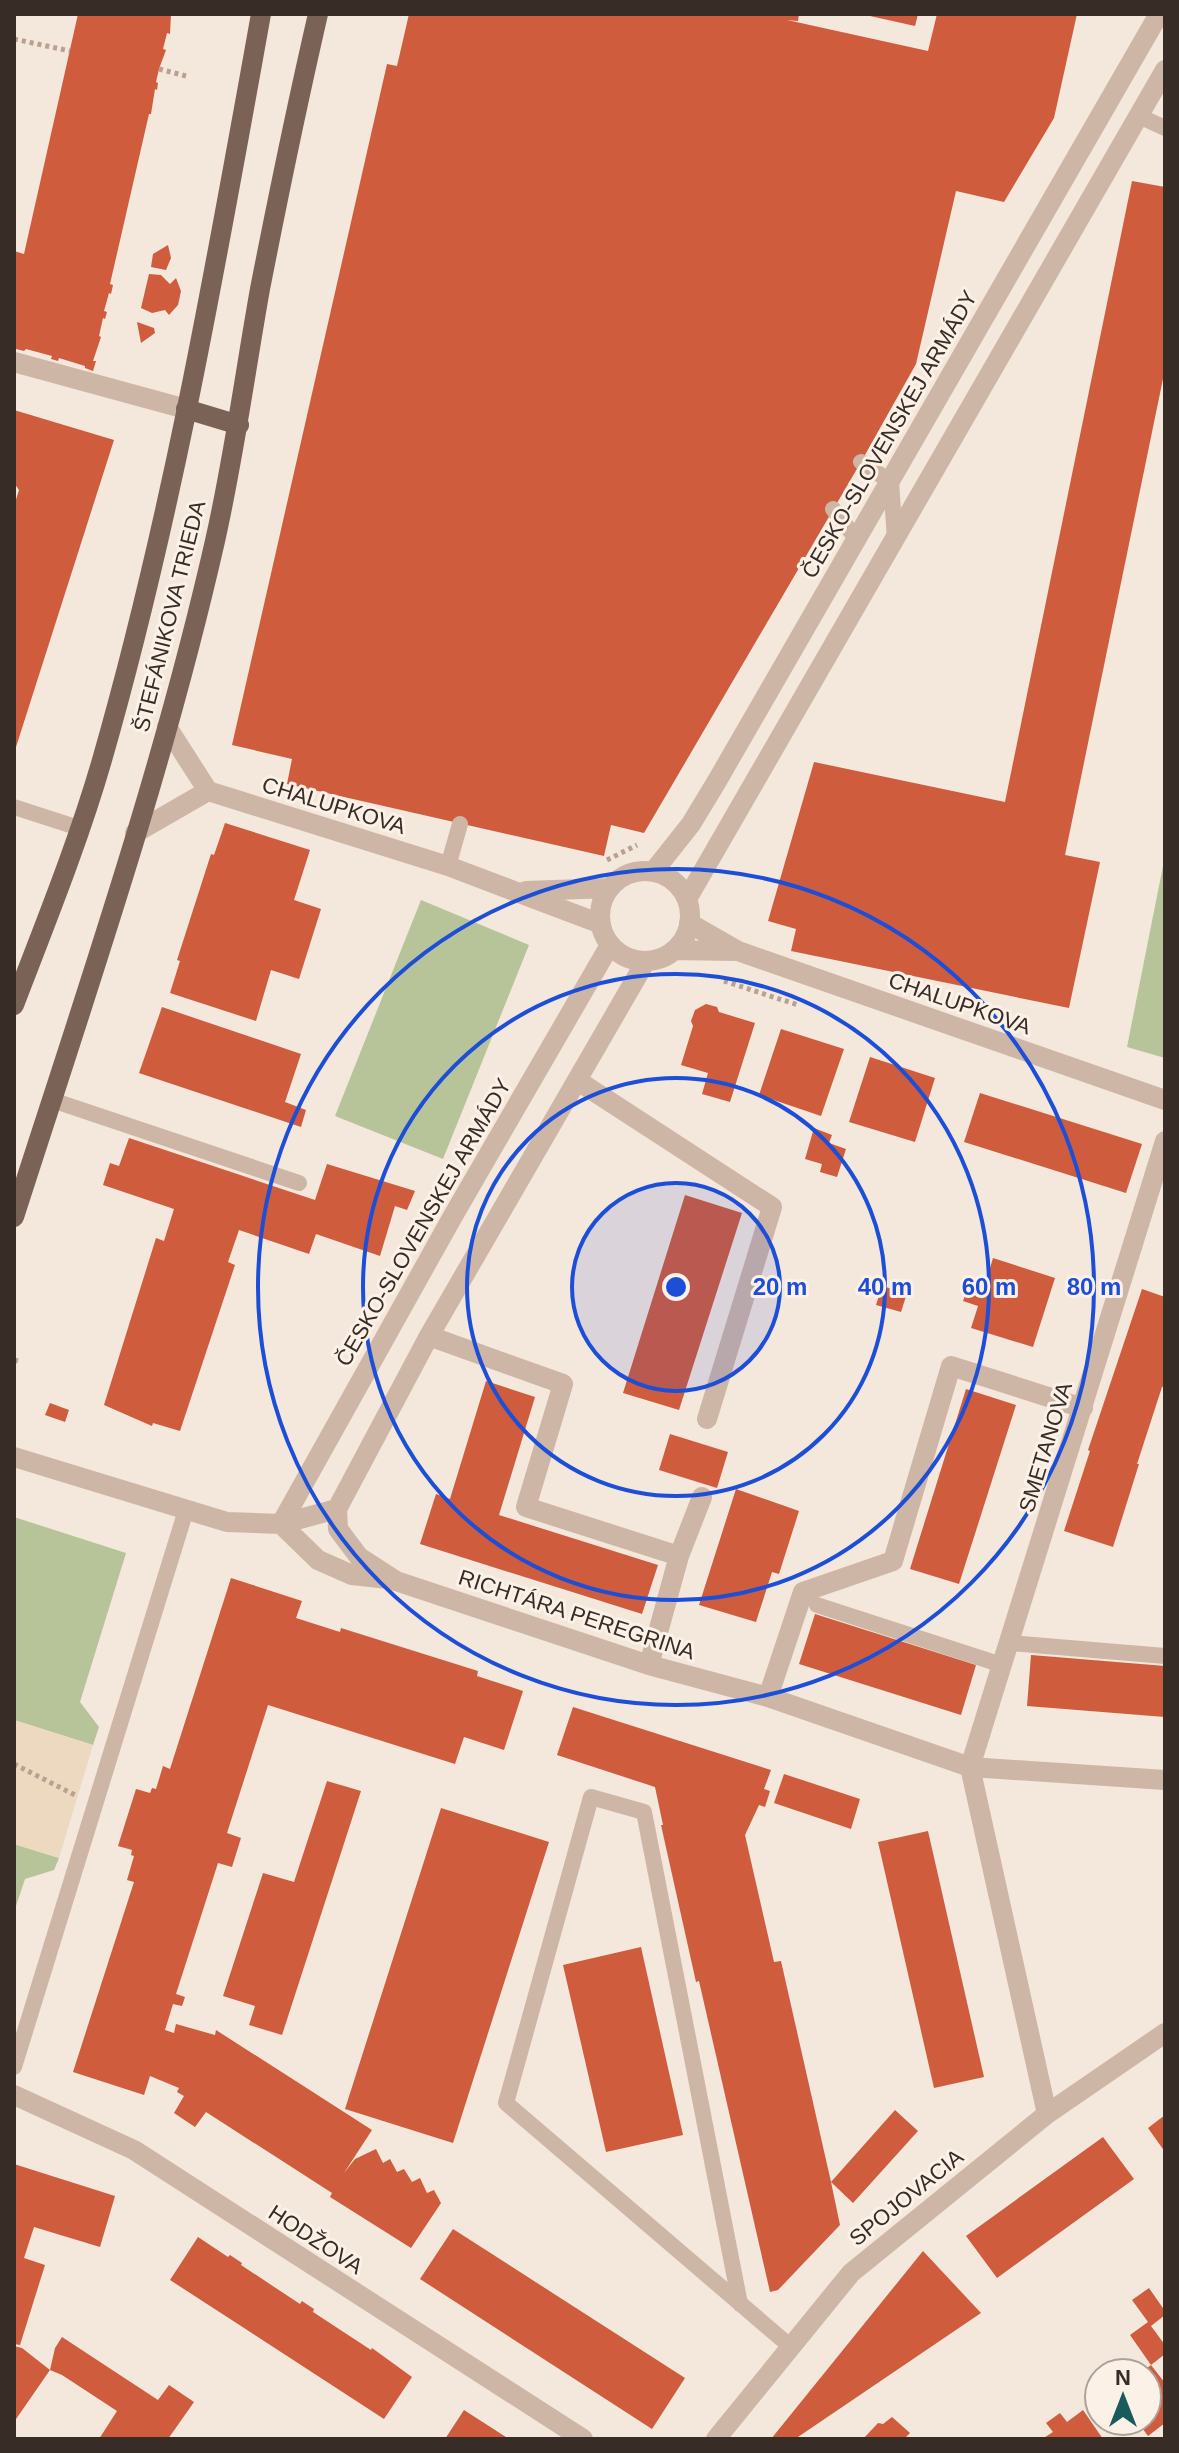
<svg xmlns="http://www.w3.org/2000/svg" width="1179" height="2453" font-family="Helvetica,sans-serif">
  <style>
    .green { fill: #b7c499 }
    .plaza { fill: #edd8c0 }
    .building { fill: #cf5c3d }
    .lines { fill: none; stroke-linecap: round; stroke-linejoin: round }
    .path { stroke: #b9a090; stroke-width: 5; stroke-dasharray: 4 4; stroke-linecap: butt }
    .service { stroke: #cdb6a6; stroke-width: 16 }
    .minor { stroke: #cdb6a6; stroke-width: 20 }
    .primary { stroke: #7b6257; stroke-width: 20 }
    .ring { fill: none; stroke: #1d4ed8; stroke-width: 4 }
    .labels { text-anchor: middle; stroke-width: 6; stroke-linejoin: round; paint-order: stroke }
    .street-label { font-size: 22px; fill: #382c27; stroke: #fbf1e7 }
    .centre { fill: #1d4ed8; stroke: #fbf1e7; stroke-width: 4 }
    .ring-label { font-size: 24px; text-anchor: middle; font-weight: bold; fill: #1d4ed8; stroke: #fbf1e7; stroke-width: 6; stroke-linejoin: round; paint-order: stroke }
  </style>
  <rect width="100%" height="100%" fill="#f4e7db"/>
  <!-- green -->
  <path class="green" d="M1165 856V1058L1127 1047Z
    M421 900 529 945 443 1159 335 1116Z
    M14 1517 126 1553 80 1702 99 1727 93 1745 14 1720Z
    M14 1844 59 1858 54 1870 25 1879 14 1912Z"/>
  <!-- plaza -->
  <path class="plaza" d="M14 1720 93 1745 59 1858 14 1844Z"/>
  <!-- building -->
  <path class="building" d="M78 14H171L170 34 167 33 163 49 166 50 159 69 156 82 158 83 157 90 155 89 151 114H149L110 284 113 285 111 294 109 293 104 311 107 312 105 319 103 318 99 336 101 337 93 361H96L93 371 85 368V366L59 358 58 361 51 359 52 356 26 349 24 351 16 349 14 345V251L24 254Z
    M409 14H799L798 21 787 20 928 51 937 14H1077L1054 118 1004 202 956 191 916 364 861 462 644 833 611 825 604 856 287 784 292 759 232 745 387 64 397 66Z
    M861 14H918L915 26Z
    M1132 181 1165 187V369L1065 855 1100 862 1069 1008 791 951 796 929 768 921 814 762 1005 802Z
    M168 245 171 258 166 270 151 267 153 254Z
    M149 274 161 275 170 284 176 278 181 291 178 305 169 315 165 310 152 313 141 308Z
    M137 322 154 328 155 333 141 343Z
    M14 410 114 440 16 747 14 746V506L19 490 14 483Z
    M225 823 310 850 294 900 321 909 299 979 271 970 256 1021 170 993 180 961 177 960 211 854 214 855Z
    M706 1004 717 1007 719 1012 755 1023 730 1102 702 1094 708 1073 681 1065 693 1026 691 1021 695 1010Z
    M162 1007 301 1054 285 1102 306 1110 301 1127 139 1073Z
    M781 1029 844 1049 821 1116 759 1095Z
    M870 1057 935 1078 915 1142 849 1122Z
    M980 1093 1142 1144 1126 1193 964 1142Z
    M814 1128 832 1135 829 1143 846 1149 837 1177 820 1172 822 1164 805 1159Z
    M129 1138 315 1200 327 1164 415 1191 407 1210 395 1206 380 1256 316 1234 309 1254 239 1230 228 1262 235 1265 180 1431 153 1423 152 1426 104 1405 156 1238 164 1241 174 1209 103 1185 110 1163 119 1166Z
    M685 1195 742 1213 679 1410 623 1393Z
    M993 1258 1055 1278 1033 1347 971 1328 978 1306 963 1301 969 1284 984 1288Z
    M882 1286 907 1293 901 1312 876 1305Z
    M1142 1289 1165 1297V1386L1162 1387 1137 1464H1139L1113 1547 1064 1531 1090 1451 1088 1450Z
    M486 1381 535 1397 499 1515 658 1565 642 1614 420 1544 436 1494 450 1499Z
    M966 1389 1016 1405 959 1584 910 1569Z
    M50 1403 69 1410 65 1422 45 1415Z
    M670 1434 728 1452 717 1488 659 1470Z
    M736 1489 799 1511 779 1574 772 1572 756 1622 699 1605Z
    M231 1578 302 1601 296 1618 340 1632 341 1628 478 1671 477 1676 523 1691 504 1750 464 1737 455 1764 268 1705 227 1833 241 1838 232 1867 218 1863 176 1994 185 1997 182 2006 173 2004 165 2030 174 2033 176 2024 215 2035 216 2030 372 2130 344 2173 355 2159 376 2149 383 2163 390 2159 397 2172 404 2169 412 2182 420 2178 427 2193 434 2190 441 2203 411 2248 330 2197 332 2193 206 2112 195 2127 174 2113 184 2096 177 2092 179 2088 150 2076 144 2095 73 2072 134 1882 127 1880 134 1856 131 1855 132 1850 118 1846 136 1789 150 1793 152 1788 156 1789 163 1766 170 1769Z
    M815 1614 976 1665 961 1715 799 1664Z
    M1031 1655 1165 1666V1717L1027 1706Z
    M573 1707 771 1770 764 1789 770 1791 765 1807 759 1805 745 1835 774 1962 781 1961 831 2182 895 2110 918 2131 853 2203 831 2182 840 2225 778 2290 770 2292 699 1981 696 1982 661 1825H663L655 1787 557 1755Z
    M784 1774 860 1799 851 1829 774 1803Z
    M327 1781 361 1791 282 2035 249 2025 255 2006 223 1996 263 1873 294 1882Z
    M441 1808 549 1842 453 2143 345 2109Z
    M928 1831 984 2077 934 2088 878 1842Z
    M641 1947 683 2135 606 2152 563 1965Z
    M1165 2115V2152L1148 2128Z
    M1103 2137 1134 2179 997 2278 966 2236Z
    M14 2164 115 2196 100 2247 34 2227 24 2258 45 2265 20 2345 14 2344Z
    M453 2229 685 2378 652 2429 420 2279Z
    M198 2237 228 2257 230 2255 242 2263 241 2265 300 2304 302 2301 314 2309 313 2312 371 2350 372 2348 412 2377 384 2419 170 2280Z
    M923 2251 981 2313 795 2439H771Z
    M1149 2288 1165 2311V2315L1151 2326 1165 2345V2354L1151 2365 1130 2335 1148 2322 1132 2300Z
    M62 2337 158 2400 169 2385 194 2402 168 2439H99L117 2411 62 2375 50 2370 55 2348Z
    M14 2346 22 2348 50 2370 14 2422Z
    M1151 2365 1165 2383V2423L1148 2436 1137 2421H1147V2373H1141Z
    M464 2410 509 2439H445Z
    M1083 2410 1103 2439H1042L1053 2432 1046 2423 1060 2413 1067 2422Z
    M892 2417 910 2433 904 2439H863L878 2423 883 2424Z"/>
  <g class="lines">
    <!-- path -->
    <path class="path" d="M14 39 70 51
      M159 69 186 76
      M607 860 637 845
      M724 981 798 1005
      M14 1360 18 1361
      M14 1764 75 1795"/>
    <!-- service -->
    <path class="service" d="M1139 116 1165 128
      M861 462 891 482 895 539
      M833 509 855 537
      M14 807 79 828
      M448 866 460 824
      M52 1100 299 1183
      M817 1605 1002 1665
      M1009 1643 1165 1656
      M14 2067 186 1510
      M740 2304 644 1812 591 1797 506 2103 791 2347"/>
    <!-- minor -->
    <path class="minor" d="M14 362 186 409
      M167 727 208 791 448 866 601 924
      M135 833 208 791
      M600 916a45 45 0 1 1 90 0a45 45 0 1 1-90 0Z
      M653 872 691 824 717 781 1159 14
      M526 891 610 888
      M687 899 1165 70
      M689 923 738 951 1165 1100
      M674 950 734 951
      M578 1081 772 1207 707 1419
      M429 1336 563 1384 526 1507 679 1556
      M14 1457 227 1522 281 1524 337 1509
      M337 1509 338 1529 359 1557 396 1581 649 1665 768 1697 970 1767 1165 1780
      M337 1509 429 1336 646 961
      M388 1579 352 1575 318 1560 281 1524 453 1216 610 945
      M649 1665 679 1556 702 1497
      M768 1697 803 1592 893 1561 951 1366 1083 1408
      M14 2095 134 2150 583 2439
      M1047 2114 970 1767 1165 1141
      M716 2439 851 2273 1047 2114 1165 2033"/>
    <!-- primary -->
    <path class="primary" d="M186 409 239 425
      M14 1005C45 924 78 843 102 760 172 516 216 264 261 14
      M14 1217C86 993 163 770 215 541 234 457 245 373 260 289 278 197 297 105 318 14"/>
  </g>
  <!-- distance rings -->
  <circle cx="676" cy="1287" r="104" fill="#1d4ed8" fill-opacity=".12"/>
  <g class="ring">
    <circle cx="676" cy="1287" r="104"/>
    <circle cx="676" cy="1287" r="209"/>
    <circle cx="676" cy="1287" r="313"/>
    <circle cx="676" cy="1287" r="418"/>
  </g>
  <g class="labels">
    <!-- street labels -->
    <g class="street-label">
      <text transform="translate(889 434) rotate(-60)" y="8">ČESKO-SLOVENSKEJ ARMÁDY</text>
      <text transform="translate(169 616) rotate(-76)" y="8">ŠTEFÁNIKOVA TRIEDA</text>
      <text transform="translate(334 805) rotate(17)" y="8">CHALUPKOVA</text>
      <text transform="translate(960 1003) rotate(19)" y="8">CHALUPKOVA</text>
      <text transform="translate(423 1222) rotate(-60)" y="8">ČESKO-SLOVENSKEJ ARMÁDY</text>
      <text transform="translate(1045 1447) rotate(-73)" y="8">SMETANOVA</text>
      <text transform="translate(577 1614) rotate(18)" y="8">RICHTÁRA PEREGRINA</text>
      <text transform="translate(906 2197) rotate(-39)" y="8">SPOJOVACIA</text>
      <text transform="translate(316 2239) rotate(33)" y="8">HODŽOVA</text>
    </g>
  </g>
  <circle cx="676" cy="1287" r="12" class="centre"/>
  <g class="ring-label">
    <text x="780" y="1295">20 m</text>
    <text x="885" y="1295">40 m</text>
    <text x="989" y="1295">60 m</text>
    <text x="1094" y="1295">80 m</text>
  </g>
  <!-- border -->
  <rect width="1179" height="2453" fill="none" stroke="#382c27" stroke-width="32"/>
  <!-- north arrow -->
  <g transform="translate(1123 2397)"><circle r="38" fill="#fbf1e7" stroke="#ada29a" stroke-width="2"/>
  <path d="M0-6L14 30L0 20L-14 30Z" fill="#195b5d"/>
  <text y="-12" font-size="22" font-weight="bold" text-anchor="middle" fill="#382c27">N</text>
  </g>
</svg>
